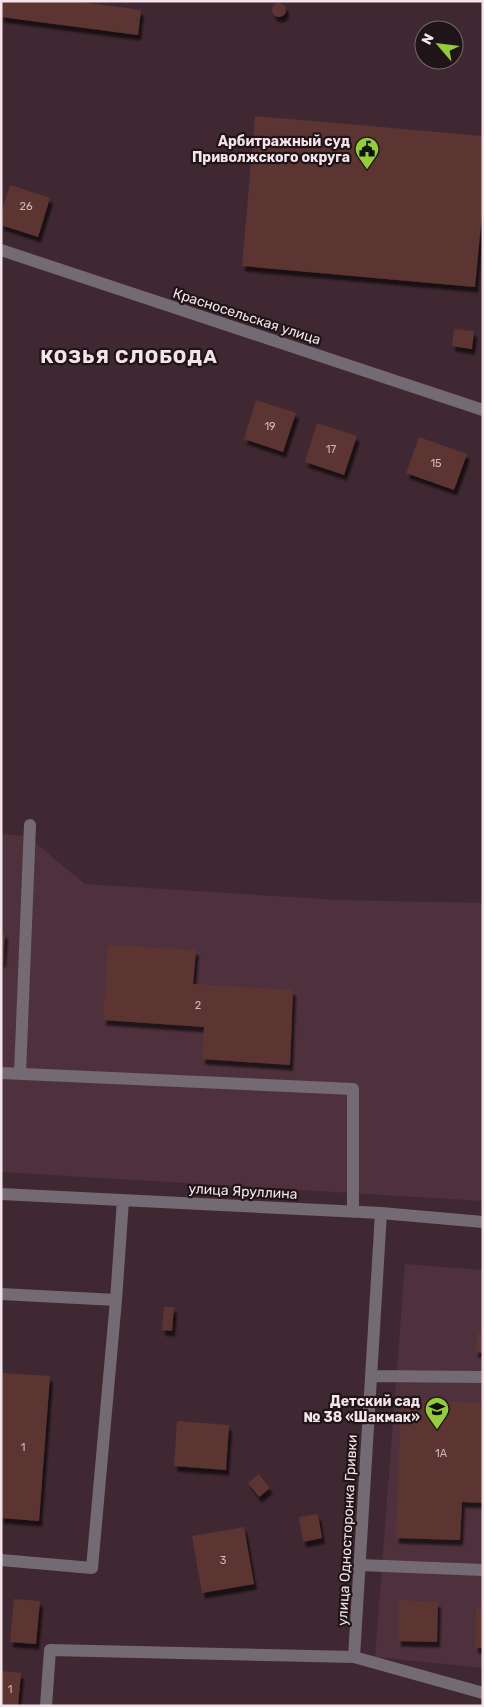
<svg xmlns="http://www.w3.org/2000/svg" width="484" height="1707" font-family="Rubik,sans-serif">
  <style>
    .built { fill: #4e313d }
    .building { fill: #5c3433; filter: url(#shadow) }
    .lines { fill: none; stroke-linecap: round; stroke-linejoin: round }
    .minor { stroke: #736a73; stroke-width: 12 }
    .labels { text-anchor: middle; stroke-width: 4.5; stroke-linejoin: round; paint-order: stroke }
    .number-label { font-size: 11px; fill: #ceb8bc }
    .poi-label { font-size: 14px; font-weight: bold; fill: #f4e4e9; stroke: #1f1418; text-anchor: end }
    .street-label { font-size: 14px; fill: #f4e4e9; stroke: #1f1418 }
    .district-label { font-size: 19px; font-weight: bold; letter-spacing: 1px; fill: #f4e4e9; stroke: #1f1418 }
  </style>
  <defs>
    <filter id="shadow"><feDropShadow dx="3" dy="5.5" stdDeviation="1" flood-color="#0009"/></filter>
  </defs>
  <rect width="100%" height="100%" fill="#3f2831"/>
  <!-- built -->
  <path class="built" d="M1 834 27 836 85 884 339 900 483 903V1201L1 1172Z
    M405 1264 483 1270V1668L375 1657Z"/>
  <!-- building -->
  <path class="building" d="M1 1H74L141 10 138 35 1 17Z
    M272 10a7 7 0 1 1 14 0a7 7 0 1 1-14 0Z
    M255 116 483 136V203L475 287 242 266Z
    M10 185 50 198 38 237 1 225V213Z
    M454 329 474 331 472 349 452 346Z
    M256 400 296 413 283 452 244 439Z
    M317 423 357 436 344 475 305 462Z
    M419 437 467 454 454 490 406 473Z
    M1 933H5L3 962H1Z
    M108 945 196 950 193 984 293 990 290 1065 202 1059 204 1027 103 1020Z
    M164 1307H174L172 1331 162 1330Z
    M478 1333H483V1353L475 1352Z
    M1 1373 50 1376 39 1521 1 1518Z
    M401 1400 483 1403V1503L462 1502 460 1540 396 1538Z
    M177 1421 229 1425 226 1470 174 1466Z
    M259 1474 270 1488 259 1497 248 1483Z
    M318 1514 322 1538 303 1542 299 1517Z
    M244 1527 254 1584 202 1593 192 1536Z
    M14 1599 40 1601 36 1644 10 1642Z
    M399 1600 438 1602 437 1642 398 1641Z
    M476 1607H483V1648H475Z
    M1 1671 21 1673 18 1706H1Z"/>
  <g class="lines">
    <!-- minor -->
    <path class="minor" d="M1 250 483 410
      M1 1073 353 1089V1212
      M20 1074 30 825
      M1 1194 381 1213 483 1222
      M1 1294 116 1300 92 1568 1 1560
      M116 1300 123 1200
      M371 1376 483 1377
      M360 1565 483 1570
      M354 1657 381 1213
      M46 1706 50 1650 354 1657 483 1693"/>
  </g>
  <!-- icons -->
  <defs>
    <symbol id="civic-pin" viewBox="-11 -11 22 30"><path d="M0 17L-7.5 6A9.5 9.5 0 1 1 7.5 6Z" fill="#95cc3b" stroke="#1f1418"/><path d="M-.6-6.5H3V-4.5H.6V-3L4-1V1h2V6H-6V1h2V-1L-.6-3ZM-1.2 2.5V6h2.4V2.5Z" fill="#111"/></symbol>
    <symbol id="school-pin" viewBox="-11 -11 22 30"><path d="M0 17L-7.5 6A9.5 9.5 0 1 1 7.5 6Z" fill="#95cc3b" stroke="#1f1418"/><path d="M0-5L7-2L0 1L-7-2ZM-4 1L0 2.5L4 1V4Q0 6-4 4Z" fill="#111"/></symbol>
  </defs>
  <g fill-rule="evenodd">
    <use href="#civic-pin" x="353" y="135" width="28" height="38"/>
    <use href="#school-pin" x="423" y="1395" width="28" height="38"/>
  </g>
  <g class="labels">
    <!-- number labels -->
    <g class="number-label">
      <text x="26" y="210">26</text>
      <text x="270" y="430">19</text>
      <text x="331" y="453">17</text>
      <text x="436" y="467">15</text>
      <text x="198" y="1009">2</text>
      <text x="23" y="1451">1</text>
      <text x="441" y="1457">1А</text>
      <text x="223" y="1564">3</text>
      <text x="10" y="1693">1</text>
    </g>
    <!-- poi labels -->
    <g class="poi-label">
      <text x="350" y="146">Арбитражный суд<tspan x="350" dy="16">Приволжского округа</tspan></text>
      <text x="420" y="1406">Детский сад<tspan x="420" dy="16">№ 38 «Шакмак»</tspan></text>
    </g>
    <!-- street labels -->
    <g class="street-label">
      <text transform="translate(247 316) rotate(18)" y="5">Красносельская улица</text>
      <text transform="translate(243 1191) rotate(3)" y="5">улица Яруллина</text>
      <text transform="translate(347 1530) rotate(-87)" y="5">улица Односторонка Гривки</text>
    </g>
    <!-- district labels -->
    <g class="district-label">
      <text x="129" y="363">КОЗЬЯ СЛОБОДА</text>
    </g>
  </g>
  <!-- border -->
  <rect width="484" height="1707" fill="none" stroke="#f4e4e9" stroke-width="5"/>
  <!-- north arrow -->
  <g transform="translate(439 45) rotate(298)"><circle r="24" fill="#1f1418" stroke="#74676c"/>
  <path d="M0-4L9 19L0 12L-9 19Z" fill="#95cc3b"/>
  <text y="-8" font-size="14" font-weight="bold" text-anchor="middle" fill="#f4e4e9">N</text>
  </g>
</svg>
